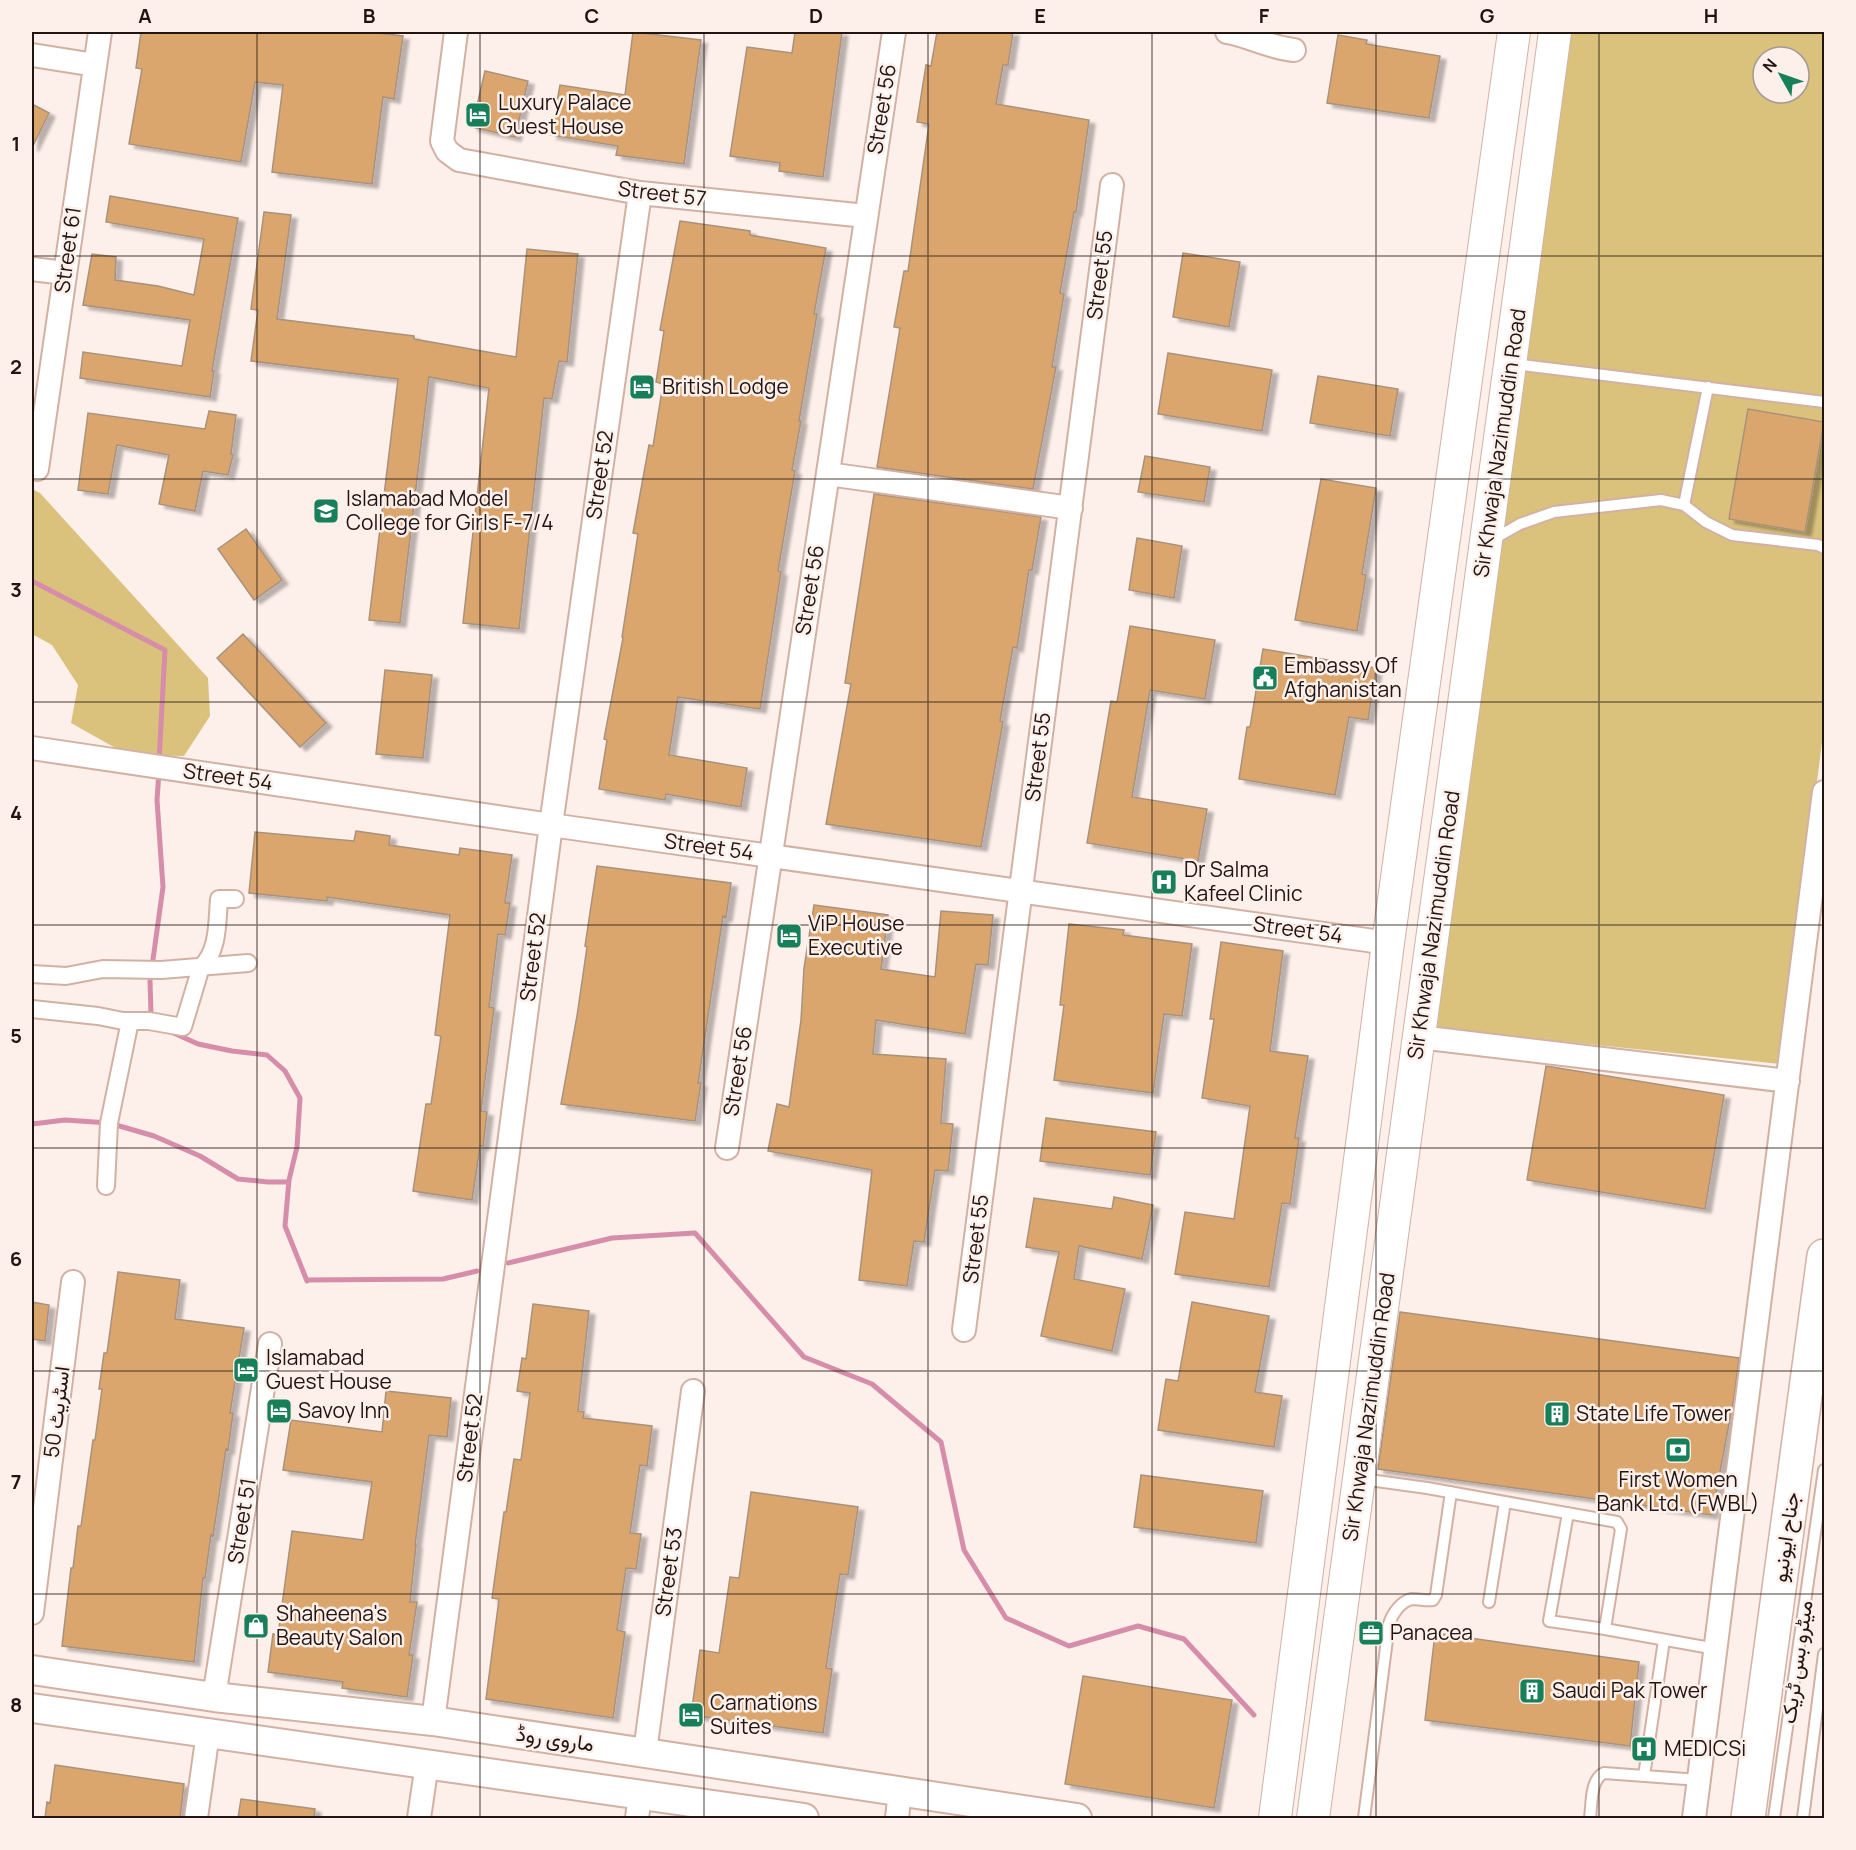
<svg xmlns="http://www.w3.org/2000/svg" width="1856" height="1850" font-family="Manrope,Vazirmatn,sans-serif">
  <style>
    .green { fill: #dac27c; fill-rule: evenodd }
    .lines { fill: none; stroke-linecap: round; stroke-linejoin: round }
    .stream { stroke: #d68daa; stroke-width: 5 }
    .building { fill: #dba66e; stroke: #a9927c; stroke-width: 1.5; filter: url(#shadow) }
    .service-casing { stroke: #d2b1a4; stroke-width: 14 }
    .pedestrian-casing { stroke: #d2b1a4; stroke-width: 20 }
    .minor-casing { stroke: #d2b1a4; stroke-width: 26 }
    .tertiary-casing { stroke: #d2b1a4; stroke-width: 32 }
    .secondary-casing { stroke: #d2b1a4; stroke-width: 34 }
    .primary-casing { stroke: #d2b1a4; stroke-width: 36 }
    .service { stroke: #fff; stroke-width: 10 }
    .pedestrian { stroke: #fff; stroke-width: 16 }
    .minor { stroke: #fff; stroke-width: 22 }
    .tertiary { stroke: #fff; stroke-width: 28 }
    .secondary { stroke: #fff; stroke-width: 32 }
    .primary { stroke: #fff; stroke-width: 33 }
    .grid { fill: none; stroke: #211511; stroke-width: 1.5; stroke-opacity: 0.55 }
    .labels { text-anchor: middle; stroke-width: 5; stroke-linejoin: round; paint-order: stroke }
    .poi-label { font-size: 21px; fill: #211511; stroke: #fdefea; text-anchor: start }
    .street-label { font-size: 21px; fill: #211511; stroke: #fdefea }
    .neatline { fill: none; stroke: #211511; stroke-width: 2 }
    .grid-label { font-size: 20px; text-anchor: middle; font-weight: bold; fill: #211511 }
  </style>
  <defs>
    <filter id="shadow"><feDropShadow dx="6" dy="4" stdDeviation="1.5" flood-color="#0004"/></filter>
  </defs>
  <rect width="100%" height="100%" fill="#fdefea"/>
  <!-- green -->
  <path class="green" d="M1564 32H1824V727L1781 1064 1432 1028ZM1763 57H1799V93H1763Z
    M32 489 40 493 208 678 210 716 184 756 128 755 71 723 78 685 52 645 32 634Z"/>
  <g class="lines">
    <!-- stream -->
    <path class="stream" d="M32 581 165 650 159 762
      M154 1018 151 1014 150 981 163 887 157 800 159 772
      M167 1030 198 1044 232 1051 267 1055 285 1071 300 1098 297 1147 289 1180 285 1226 307 1281
      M32 1124 65 1120 109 1123 154 1136 200 1156 238 1179 268 1182H289
      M508 1263 612 1238 695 1233 804 1357 872 1384 941 1442 964 1550 1006 1618 1069 1646 1138 1626 1184 1639 1254 1715
      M307 1280 443 1279 477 1271"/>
  </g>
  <!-- building -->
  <path class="building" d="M141 32H370L403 36 394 99 383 97 372 184 272 172 283 85 255 82 241 162 129 144 142 69 136 68Z
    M633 32 701 40 684 164 616 155 618 146 551 135 560 85 625 95Z
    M795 32H842L823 177 779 171 780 163 730 156 747 47 792 53Z
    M937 32H1013L1008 65H1003L996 104 1089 120 1076 212H1074L1060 293 1064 294 1052 367H1056L1033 489 877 467 900 328 894 327 904 271H908L929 124 917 122 926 65 931 66Z
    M1338 35 1367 40 1366 44 1440 56 1429 118 1327 103Z
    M485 71 528 81 515 137 472 127Z
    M32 104 49 113 32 148Z
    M110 196 238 218 212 371H214L210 397 80 378 83 352 182 366 190 320 83 305 92 254 116 257 115 280 158 286 194 295 204 239 106 222Z
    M264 212 291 215 277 319 414 336V339L516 357 527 249 578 254 567 362 559 361 552 399 544 398 519 629 463 623 489 388 429 377 400 623 369 620 398 379 251 361 258 310 251 309Z
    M680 221 750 231V235L826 248 814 314H817L799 421H801L792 470 795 471 778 571 781 572 760 709 678 697 669 755 747 768 741 807 666 794 665 800 599 789 607 740 604 739 623 638 622 637 638 534 633 533 649 445 653 446 663 384 656 382 664 331 660 330Z
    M1183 253 1240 262 1229 327 1173 317Z
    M1168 353 1272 370 1262 431 1158 414Z
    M1318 376 1398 389 1390 436 1310 423Z
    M1748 409 1824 422 1805 532 1729 519Z
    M209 411 236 415 231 454 233 455 228 475 203 471 195 511 159 504 169 455 117 445 108 494 78 490 88 413 205 429Z
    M1145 456 1210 467 1204 502 1138 492Z
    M1321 479 1376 488 1362 574 1366 575 1357 631 1295 620Z
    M874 494 1041 517 1032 570H1029L1017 648 1013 647 1000 721 1003 722 981 847 826 824 851 684 845 683Z
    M246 529 282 580 254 600 218 549Z
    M1137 538 1182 546 1174 598 1129 590Z
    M1130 626 1215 640 1205 699 1150 690 1132 797 1207 809 1198 861 1087 843 1111 701 1117 702Z
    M243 634 326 723 300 747 217 658Z
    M1263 649 1376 668 1368 720 1349 717 1335 795 1239 779 1247 727H1250Z
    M385 670 432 675 423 758 376 754Z
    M356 831 390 836 389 845 459 855 460 848 512 855 505 903H510L505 935 498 934 489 1007 494 1008 481 1111 487 1112 483 1146H480L472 1200 413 1191 426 1104H431L441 1036 435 1035 450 915 327 897V901L249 893 255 832 354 841Z
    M597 866 731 883 726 917 723 916 698 1083H701L695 1121 561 1104 577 1016 587 947 585 946Z
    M814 905 888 915 881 969 935 977 941 911 993 915 988 965 976 964 965 1034 876 1020 873 1054 946 1059 941 1123 953 1124 948 1171 935 1170 924 1242 914 1241 907 1286 859 1280 872 1170 768 1151 777 1104 789 1107 801 1020 804 968Z
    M1069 924 1124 930 1123 935 1192 944 1182 1016 1164 1014 1153 1093 1054 1080 1064 1005H1060Z
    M1221 942 1283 951 1270 1051 1308 1056 1295 1138H1299L1290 1204 1282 1203 1269 1287 1175 1274 1185 1212 1234 1219 1250 1106 1202 1098 1214 1019H1210Z
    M1546 1066 1724 1095 1705 1209 1527 1180Z
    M1046 1118 1156 1132 1150 1175 1040 1161Z
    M1114 1197 1153 1205 1142 1259 1079 1246 1074 1279 1125 1289 1112 1351 1041 1336 1059 1252 1026 1247 1034 1198 1112 1209Z
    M118 1272 180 1280 175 1319 244 1328 230 1413H233L228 1450 226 1449 213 1536 211 1535 205 1578H203L194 1662 62 1646 71 1568H73L78 1526H81L93 1440H95L102 1389H99L104 1353H107Z
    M32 1302 49 1305 45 1341 32 1339Z
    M1192 1302 1269 1316 1255 1392 1282 1396 1274 1447 1158 1430 1166 1379 1178 1381Z
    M533 1304 589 1311 578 1411 584 1412 583 1418 652 1426 647 1466 640 1465 630 1533 641 1534 636 1569 626 1568 617 1630 625 1632 613 1718 486 1699 499 1599 492 1598 504 1512H506L514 1459 521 1460 530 1393 517 1391 522 1358 526 1359Z
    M1400 1312 1739 1358 1734 1397 1712 1515 1378 1469Z
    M386 1391 451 1398 447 1437 429 1435 415 1545H416L410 1602H417L409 1655H413L407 1697 342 1688 343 1682 268 1672 273 1634 278 1635 292 1531 363 1540 372 1482 283 1470 291 1420 382 1432Z
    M1141 1475 1263 1491 1256 1543 1134 1527Z
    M751 1492 858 1507 848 1575 840 1574 826 1668 832 1669 823 1733 691 1715 700 1650 719 1653 730 1577 739 1578Z
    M1435 1633 1639 1662 1630 1746 1425 1720Z
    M1083 1676 1232 1700 1214 1808 1065 1784Z
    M55 1765 184 1784 180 1818H45L47 1802 50 1803Z
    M241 1799 315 1809 314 1818H238Z"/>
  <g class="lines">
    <defs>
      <path id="service" d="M1514 364 1824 402
        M1684 505 1708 387
        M1492 540 1520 524 1554 512 1661 500 1684 505 1706 522 1732 535 1818 545 1824 548
        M1362 1479 1427 1488 1617 1522 1621 1529 1605 1629 1716 1649
        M1568 1513 1549 1621 1605 1629
        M1489 1602 1505 1502
        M1644 1776 1664 1640
        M1364 1818 1389 1624C1392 1614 1401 1601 1412 1599 1420 1599 1426 1601 1433 1600L1436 1595 1451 1492
        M1590 1818C1592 1804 1590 1780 1604 1773L1699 1780
        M1774 1818 1824 1470
        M1803 1818 1824 1654"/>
      <path id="pedestrian" d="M32 974 66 976 103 969 161 970 248 963
        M32 1009 98 1016 123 1021H149L183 1027 201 967C219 951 217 921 219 899H235
        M106 1186 109 1123 130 1021"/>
      <path id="minor" d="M456 32 442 141 447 151 459 160 640 193 866 216
        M1227 32C1250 36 1270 48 1294 50
        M32 55 95 65
        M32 269 65 273
        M37 469 100 32
        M828 474 1071 508
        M32 748 551 825 1388 943
        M1419 1037 1788 1081
        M727 1148 894 32
        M964 1330 1112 185
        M32 1613 73 1282
        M214 1697 270 1344
        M433 1721 551 825 640 193
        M645 1752 693 1391
        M196 1818 208 1733
        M419 1818 427 1764
        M637 1818 640 1795
        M897 1818 900 1791
        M1694 1818 1824 792"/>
      <path id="tertiary" d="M32 1670 214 1697 433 1721 1077 1818
        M32 1708 804 1818"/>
      <path id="secondary" d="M1275 1818 1388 943 1514 32
        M1313 1818 1555 32"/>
      <path id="primary" d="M1748 1818 1824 1256"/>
    </defs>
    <!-- service casing -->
    <use href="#service" class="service-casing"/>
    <!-- pedestrian casing -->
    <use href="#pedestrian" class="pedestrian-casing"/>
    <!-- minor casing -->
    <use href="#minor" class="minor-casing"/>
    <!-- tertiary casing -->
    <use href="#tertiary" class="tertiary-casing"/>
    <!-- secondary casing -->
    <use href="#secondary" class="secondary-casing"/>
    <!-- primary casing -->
    <use href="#primary" class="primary-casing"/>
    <!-- service -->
    <use href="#service" class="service"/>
    <!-- pedestrian -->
    <use href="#pedestrian" class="pedestrian"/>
    <!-- minor -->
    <use href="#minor" class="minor"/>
    <!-- tertiary -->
    <use href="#tertiary" class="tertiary"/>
    <!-- secondary -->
    <use href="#secondary" class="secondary"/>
    <!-- primary -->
    <use href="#primary" class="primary"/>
  </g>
  <!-- grid -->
  <path class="grid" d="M257 32V1818M480 32V1818M704 32V1818M928 32V1818M1152 32V1818M1376 32V1818M1599 32V1818M32 256H1824M32 479H1824M32 702H1824M32 925H1824M32 1148H1824M32 1371H1824M32 1594H1824"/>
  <!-- icons -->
  <defs>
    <symbol id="hotel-square" viewBox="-11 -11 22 22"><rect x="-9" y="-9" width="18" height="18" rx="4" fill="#177f5a" stroke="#fdefea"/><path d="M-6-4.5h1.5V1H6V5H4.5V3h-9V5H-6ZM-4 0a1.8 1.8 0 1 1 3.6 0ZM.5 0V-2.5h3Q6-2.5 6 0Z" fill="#fff"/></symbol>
    <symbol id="university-square" viewBox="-11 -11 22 22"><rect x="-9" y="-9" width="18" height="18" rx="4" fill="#177f5a" stroke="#fdefea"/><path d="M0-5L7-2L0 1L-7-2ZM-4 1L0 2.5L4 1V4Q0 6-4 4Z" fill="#fff"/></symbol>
    <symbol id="civic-square" viewBox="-11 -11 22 22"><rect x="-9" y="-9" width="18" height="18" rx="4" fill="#177f5a" stroke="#fdefea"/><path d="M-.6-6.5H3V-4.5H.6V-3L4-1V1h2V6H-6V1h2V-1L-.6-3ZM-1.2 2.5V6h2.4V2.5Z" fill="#fff"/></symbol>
    <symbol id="hospital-square" viewBox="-11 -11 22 22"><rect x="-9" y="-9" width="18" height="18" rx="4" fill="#177f5a" stroke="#fdefea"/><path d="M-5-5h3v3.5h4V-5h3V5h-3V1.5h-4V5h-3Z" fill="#fff"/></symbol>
    <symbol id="building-square" viewBox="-11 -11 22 22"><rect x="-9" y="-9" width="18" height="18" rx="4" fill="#177f5a" stroke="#fdefea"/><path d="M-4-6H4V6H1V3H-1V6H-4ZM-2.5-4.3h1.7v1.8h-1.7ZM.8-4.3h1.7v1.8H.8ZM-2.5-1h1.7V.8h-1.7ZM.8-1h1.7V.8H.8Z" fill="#fff"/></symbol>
    <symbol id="bank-square" viewBox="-11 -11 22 22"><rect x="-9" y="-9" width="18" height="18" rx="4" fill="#177f5a" stroke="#fdefea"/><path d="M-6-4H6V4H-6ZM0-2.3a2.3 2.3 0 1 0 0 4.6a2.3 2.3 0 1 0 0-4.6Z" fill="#fff"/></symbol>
    <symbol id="shop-square" viewBox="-11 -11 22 22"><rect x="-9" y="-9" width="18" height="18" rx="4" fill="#177f5a" stroke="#fdefea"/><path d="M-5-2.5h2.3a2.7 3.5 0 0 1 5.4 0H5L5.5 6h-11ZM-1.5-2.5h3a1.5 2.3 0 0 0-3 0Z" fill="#fff"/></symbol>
    <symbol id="office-square" viewBox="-11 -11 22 22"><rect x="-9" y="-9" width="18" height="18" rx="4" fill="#177f5a" stroke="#fdefea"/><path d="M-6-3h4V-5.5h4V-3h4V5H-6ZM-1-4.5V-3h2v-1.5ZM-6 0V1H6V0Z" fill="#fff"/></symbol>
  </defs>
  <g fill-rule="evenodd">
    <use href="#hotel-square" x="463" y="100" width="30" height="30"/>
    <use href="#hotel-square" x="627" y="372" width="30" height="30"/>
    <use href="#university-square" x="311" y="496" width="30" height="30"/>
    <use href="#civic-square" x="1250" y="663" width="30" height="30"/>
    <use href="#hospital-square" x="1149" y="867" width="30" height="30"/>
    <use href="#hotel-square" x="774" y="921" width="30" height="30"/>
    <use href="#hotel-square" x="231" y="1355" width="30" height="30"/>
    <use href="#hotel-square" x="264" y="1396" width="30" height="30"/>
    <use href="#building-square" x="1542" y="1399" width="30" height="30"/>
    <use href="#bank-square" x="1663" y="1435" width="30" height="30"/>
    <use href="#shop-square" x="241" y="1611" width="30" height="30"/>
    <use href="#office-square" x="1356" y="1618" width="30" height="30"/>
    <use href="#building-square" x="1517" y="1676" width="30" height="30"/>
    <use href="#hotel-square" x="676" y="1700" width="30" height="30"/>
    <use href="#hospital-square" x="1629" y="1734" width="30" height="30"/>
  </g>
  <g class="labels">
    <!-- poi labels -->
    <g class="poi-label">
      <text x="498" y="110">Luxury Palace<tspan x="498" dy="24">Guest House</tspan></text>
      <text x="662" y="394">British Lodge</text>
      <text x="346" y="506">Islamabad Model<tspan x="346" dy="24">College for Girls F-7/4</tspan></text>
      <text x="1284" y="673">Embassy Of<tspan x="1284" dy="24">Afghanistan</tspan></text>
      <text x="1184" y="877">Dr Salma<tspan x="1184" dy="24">Kafeel Clinic</tspan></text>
      <text x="808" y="931">ViP House<tspan x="808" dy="24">Executive</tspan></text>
      <text x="266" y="1365">Islamabad<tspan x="266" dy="24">Guest House</tspan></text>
      <text x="298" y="1418">Savoy Inn</text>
      <text x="1576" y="1421">State Life Tower</text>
      <text x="1678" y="1487" text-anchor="middle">First Women<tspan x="1678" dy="24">Bank Ltd. (FWBL)</tspan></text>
      <text x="276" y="1621">Shaheena's<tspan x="276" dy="24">Beauty Salon</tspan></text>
      <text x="1390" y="1640">Panacea</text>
      <text x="1552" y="1698">Saudi Pak Tower</text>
      <text x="710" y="1710">Carnations<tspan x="710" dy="24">Suites</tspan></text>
      <text x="1664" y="1756">MEDICSi</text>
    </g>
    <!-- street labels -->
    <g class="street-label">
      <text transform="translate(882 109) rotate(-81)" y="7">Street 56</text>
      <text transform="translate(662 194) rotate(7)" y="7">Street 57</text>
      <text transform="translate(68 250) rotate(-82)" y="7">Street 61</text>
      <text transform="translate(1100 275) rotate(-83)" y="7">Street 55</text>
      <text transform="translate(1500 443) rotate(-82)" y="7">Sir Khwaja Nazimuddin Road</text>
      <text transform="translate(600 475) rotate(-82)" y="7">Street 52</text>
      <text transform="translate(810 590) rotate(-81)" y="7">Street 56</text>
      <text transform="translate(1038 757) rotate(-83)" y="7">Street 55</text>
      <text transform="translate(228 777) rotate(8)" y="7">Street 54</text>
      <text transform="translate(709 847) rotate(8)" y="7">Street 54</text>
      <text transform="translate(1434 925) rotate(-82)" y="7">Sir Khwaja Nazimuddin Road</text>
      <text transform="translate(1298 930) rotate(8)" y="7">Street 54</text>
      <text transform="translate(533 957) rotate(-83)" y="7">Street 52</text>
      <text transform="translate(738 1071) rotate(-81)" y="7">Street 56</text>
      <text transform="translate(976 1239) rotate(-83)" y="7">Street 55</text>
      <text transform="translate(1369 1407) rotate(-82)" y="7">Sir Khwaja Nazimuddin Road</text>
      <text transform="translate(57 1412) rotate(-83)" y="7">اسٹریٹ 50</text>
      <text transform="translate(470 1438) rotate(-83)" y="7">Street 52</text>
      <text transform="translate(242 1521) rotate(-81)" y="7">Street 51</text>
      <text transform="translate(1786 1537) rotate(-82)" y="7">جناح ایونیو</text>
      <text transform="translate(669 1572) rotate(-82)" y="7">Street 53</text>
      <text transform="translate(1797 1662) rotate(-82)" y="7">میٹرو بس ٹریک</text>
      <text transform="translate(555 1739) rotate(8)" y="7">ماروی روڈ</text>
    </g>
  </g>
  <!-- border -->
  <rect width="1856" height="1850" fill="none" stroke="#fdefea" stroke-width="66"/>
  <!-- north arrow -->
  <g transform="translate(1781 75) rotate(310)"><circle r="28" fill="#fdefea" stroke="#a59893" stroke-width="1.5"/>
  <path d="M0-4.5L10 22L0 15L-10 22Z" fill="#177f5a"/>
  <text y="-9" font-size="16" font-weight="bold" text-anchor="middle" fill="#211511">N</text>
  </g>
  <rect x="33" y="33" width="1790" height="1784" class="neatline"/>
  <g class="grid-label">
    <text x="145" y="23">A</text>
    <text x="369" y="23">B</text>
    <text x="592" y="23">C</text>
    <text x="816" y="23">D</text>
    <text x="1040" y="23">E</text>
    <text x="1264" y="23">F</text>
    <text x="1487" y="23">G</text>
    <text x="1711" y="23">H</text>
    <text x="16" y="151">1</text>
    <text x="16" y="374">2</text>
    <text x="16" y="597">3</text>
    <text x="16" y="820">4</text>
    <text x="16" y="1043">5</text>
    <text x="16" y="1266">6</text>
    <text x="16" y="1489">7</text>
    <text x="16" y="1712">8</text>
  </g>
</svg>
